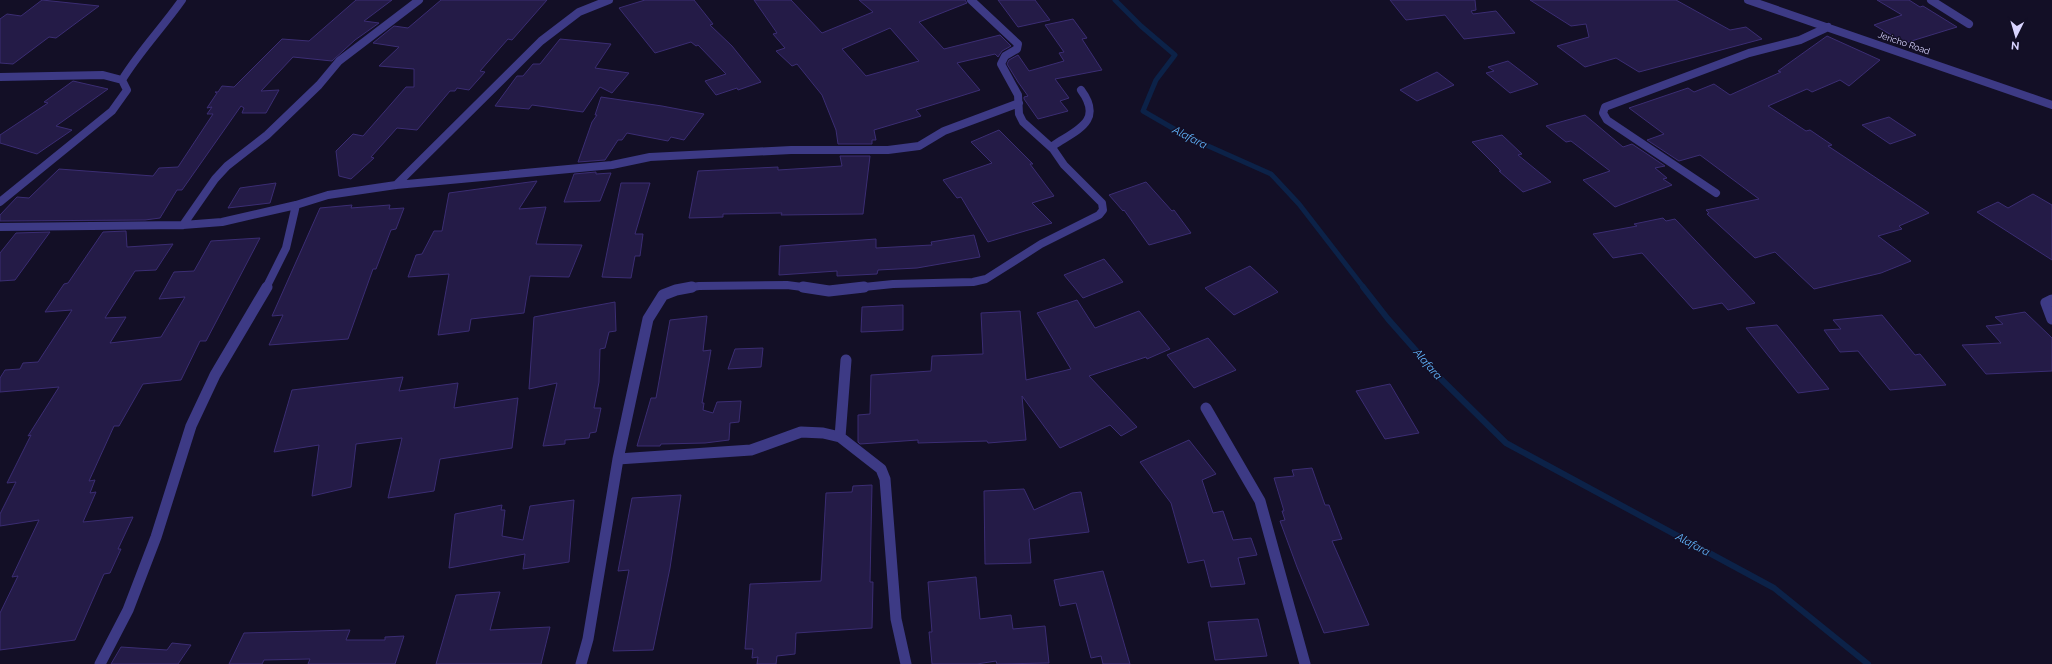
<svg xmlns="http://www.w3.org/2000/svg" width="2052" height="664" font-family="Raleway,sans-serif">
  <style>
    .lines { fill: none; stroke-linecap: round; stroke-linejoin: round }
    .stream-far1 { stroke: #0c2248; stroke-width: 5 }
    .stream { stroke: #0c2248; stroke-width: 6 }
    .building { fill: #241b47; stroke: #3b2d73; fill-rule: evenodd }
    .minor-far1 { stroke: #3d3a85; stroke-width: 8 }
    .minor { stroke: #3d3a85; stroke-width: 11 }
    .labels { text-anchor: middle; stroke-width: 3; stroke-linejoin: round; paint-order: stroke }
    .far-street-label { font-size: 9px; fill: #d9d4ff; stroke: #130f26 }
    .water-label { font-size: 11px; font-style: italic; fill: #62b6ff; stroke: #130f26 }
  </style>
  <rect width="100%" height="100%" fill="#130f26"/>
  <g class="lines">
    <!-- stream-far1 -->
    <path class="stream-far1" d="M1115 0 1141 26 1175 55 1156 80 1143 111 1188 137 1271 174 1299 204 1364 288"/>
    <!-- stream -->
    <path class="stream" d="M1363 287 1388 319 1442 380 1506 443 1774 588 1868 664"/>
  </g>
  <!-- building -->
  <path class="building" d="M42 0 99 6 56 38 49 37 13 64 0 63V19L7 14 21 16Z
    M356 0H392L364 21 379 23 355 40 332 61 293 57 261 91 279 90 266 113H242L244 108 241 106 182 190H177L160 218 145 220 0 221V215L17 197 29 198 59 169 153 176 159 168 178 167 213 114H207L212 107 207 108 217 93 215 92H218L222 86 234 87 282 39 309 41Z
    M441 0H547L512 40 508 39 480 71 485 72 469 90 457 88 455 91H450L417 130 397 128 371 157 374 158 351 179 339 176 336 151 353 134 363 136 406 87H414V69L379 66 399 47 373 43 394 26 408 28Z
    M645 0H694L713 24 710 25 732 46 761 82 738 90 737 88 716 95 705 81 726 74 698 45 696 46 691 42 655 53 619 8Z
    M754 0H791L822 33 873 12 859 0H965L967 3 919 22 944 49 1000 35 1011 46 1002 51 998 57 995 54 957 63 980 90 916 110 921 116 874 130 876 140H872V144H838L836 130 822 95 797 64 792 66 776 51 785 48 773 34 777 33ZM890 28 919 61 866 76 842 49Z
    M998 0H1035L1050 20 1018 27Z
    M1390 0H1475L1476 10 1471 11 1473 14 1496 11 1515 33 1464 39 1445 15 1406 20Z
    M1530 0H1676L1730 30 1746 27 1762 39 1639 72 1616 58 1585 67 1557 46 1589 37 1586 24 1571 26Z
    M1877 0H1909L1920 7 1923 6 1957 27 1905 43 1874 25 1902 15Z
    M1073 19 1087 38 1082 39 1102 70 1055 79 1069 98 1060 101 1068 111 1038 119 1024 99V97L1028 96 1018 82 1007 64 1009 60 1018 55 1029 71 1064 61 1059 53 1064 52 1045 25Z
    M1827 36 1880 60 1849 86 1840 80 1812 92 1807 89 1768 106 1806 131 1810 130 1832 145 1828 146 1929 213 1899 226 1902 229 1878 236 1911 261 1881 273 1814 289 1775 252 1755 258 1707 214 1709 213 1706 210 1759 199 1700 155 1679 161 1647 140 1664 134 1629 108 1688 88 1694 92 1714 84 1730 95 1781 72 1778 71Z
    M560 39 611 44 595 68 629 73 612 93 600 87 583 112 532 105 529 109 495 106 517 76H523L533 64H540Z
    M1508 61 1538 84 1510 93 1486 73 1494 71 1488 67Z
    M1437 72 1454 85 1417 101 1400 90Z
    M73 81 108 89 56 126 72 130 37 154 0 143V135L48 103 44 102Z
    M601 97 662 106 704 114 684 140 671 137 668 141 627 133 622 140H618L605 160 578 162 592 122 597 115H595Z
    M1585 115 1623 147 1632 144 1665 166 1655 168 1667 178 1663 179 1672 185 1615 207 1583 180 1610 171 1571 141 1566 142 1546 126Z
    M1889 117 1916 135 1890 144 1862 125Z
    M999 130 1033 164H1030L1054 196 1032 203 1052 223 988 242 961 197 957 198 943 180 992 163 971 142Z
    M1502 135 1522 154 1518 155 1551 182 1523 192 1499 171H1501L1472 142Z
    M840 156H870L863 214 781 215 782 213 723 214V217L689 218 698 171 778 167V170L842 166Z
    M596 172V174L611 173 600 201 564 202 574 174Z
    M537 181 519 209 546 207 536 244 582 245 569 277 530 276 524 313 471 319 469 331 438 335 449 274 408 277 416 255 422 254 434 231H442L449 193Z
    M1146 182 1172 211 1174 210 1191 233 1149 245 1124 210 1123 211 1109 195Z
    M276 183 270 203 228 208 240 188Z
    M621 183H650L635 234H643L640 256H635L631 278 602 277Z
    M2033 194 2052 205V260L1977 212 1998 202 2008 208Z
    M352 205 351 208 390 205 389 209 404 208 396 229 391 230 376 269H373L348 339 269 345 283 315 272 316 320 208Z
    M1663 218 1666 221 1675 219 1755 303 1728 310 1722 303 1693 309 1642 253 1613 258 1593 234 1637 226 1634 224Z
    M126 231 127 247 173 244 156 270 135 271 105 318 126 317 110 343 161 337 185 297 159 299 174 272 194 271 211 241 260 238 206 341H200L181 380 143 384 119 426H114L89 481 95 480 90 493 96 492 83 522 133 517 118 549H121L110 573 104 574 75 640 0 650V613L18 576 12 577 39 520 0 526V514L16 482 7 483 31 435 28 436 59 387 0 392V378L5 370 20 369 23 363 38 362 72 310 45 312 64 284 68 283 103 232Z
    M50 232 15 280 0 281V253L16 233Z
    M974 235 980 257 917 268 878 270 877 274 837 276V271L779 275 780 246 876 239V248L932 245 931 242Z
    M1104 259 1123 282 1083 298 1064 275Z
    M1250 266 1278 292 1234 315 1205 288Z
    M1077 300 1095 328 1139 311 1170 349 1147 359 1146 357 1089 376 1137 427 1121 436 1110 425 1060 448 1022 396 1026 440 988 443 987 441 918 443V440L860 444 858 442V415L870 414 871 375 931 371 932 356 983 354 981 313 1020 311 1026 380 1071 369 1037 313Z
    M615 302 616 331 609 332 605 348 600 349 599 382 594 408H601L596 432 590 433 589 438 565 440V444L543 446 557 383 529 389 534 317Z
    M903 305V330L861 332 862 307Z
    M2025 312 2052 338V371L1986 374 1962 345 2001 343 1986 326 2003 324 1995 317Z
    M1882 315 1915 355 1920 354 1946 385 1890 390 1858 351 1840 352 1824 330 1841 329 1833 320Z
    M707 316 703 351 711 350 702 403H704L703 410 713 413 717 402 741 401 739 422 730 423 729 440 705 443 661 444 660 446H637L651 398H656L670 320Z
    M1777 325 1791 342 1829 389 1798 393 1746 328Z
    M1208 338 1236 370 1194 388 1167 355Z
    M763 348 761 367 728 369 735 349Z
    M403 377 399 391 458 383 454 408 518 398 512 448 440 459 434 491 388 498 402 438 356 444 351 487 312 496 319 445 274 452 292 390Z
    M1390 384 1419 433 1385 439 1356 391Z
    M1189 440 1216 474 1202 480 1213 513 1223 511 1233 540 1251 538 1257 555 1238 558 1245 584 1211 587 1204 560 1188 563 1171 503 1140 462Z
    M1312 468 1325 505H1329L1342 539 1332 541 1369 625 1324 633 1297 567 1280 521 1285 520 1282 511H1284L1274 478 1294 476 1292 470Z
    M872 485 870 582H873L872 628 796 633 795 654 777 656 776 664H757L758 657 752 658 753 649H745L750 584 821 581 826 493 852 492 853 486Z
    M1024 489 1034 510 1072 493 1081 492 1089 532 1029 539 1031 563 985 564 984 491Z
    M681 495 670 568 653 650 613 651 629 570 618 571 632 498Z
    M574 500 569 562 523 569 525 554 449 568 455 514 502 505 501 510H505L502 536 523 540 530 506Z
    M1103 571 1130 664H1103L1101 656 1091 658 1076 603 1060 606 1054 580Z
    M976 577 980 619 1011 615 1013 629 1045 626 1049 663 997 664 996 661 977 664H932L929 632H932L928 582Z
    M500 592 490 630 550 627 541 664H436L456 595Z
    M1258 619 1267 656 1215 660 1208 622Z
    M350 630 346 640H385V637L404 636 395 664H308L310 659 264 660 262 664H229L244 633Z
    M172 643 191 645 178 664H111L121 647 167 650Z"/>
  <g class="lines">
    <!-- minor-far1 -->
    <path class="minor-far1" d="M971 0 1018 44 1017 49 1005 56 1001 64 1018 95 1019 114 1023 122 1053 149
      M1748 0 2052 105
      M1931 0 1969 24
      M0 77 103 75 122 80 127 90 112 111 0 202
      M122 80C139 52 163 27 182 0
      M396 185 541 41 579 12 609 0
      M1716 193 1607 120 1603 113 1605 107 1749 53 1800 40 1828 27
      M183 225 215 179 227 166 267 135 319 85 339 61 419 0
      M0 227 183 225 222 222 296 205 328 195 396 185 612 165 650 157 791 150H888L919 146 944 131 1019 103
      M266 288 286 248 296 205
      M686 288 699 286 787 285 810 288
      M854 288 893 284 973 282 986 279 1041 244 1099 215 1103 210 1102 203 1064 165 1053 149 1054 145C1077 130 1104 121 1081 90"/>
    <!-- minor -->
    <path class="minor" d="M803 287 829 291 864 287
      M2052 300 2046 303 2052 319
      M1206 408 1260 501 1305 664
      M840 437 846 360
      M618 459 751 450 801 432 823 433 840 437 881 469 885 479 896 619 906 664
      M100 664 128 610 156 537 191 426 215 375 267 287
      M581 664 588 639 618 459 648 319 663 295 676 290 692 287"/>
  </g>
  <g class="labels">
    <!-- far-street labels -->
    <g class="far-street-label">
      <text transform="translate(1904 43) rotate(19)" y="3">Jericho Road</text>
    </g>
    <!-- water labels -->
    <g class="water-label">
      <text transform="translate(1190 137) rotate(27)" y="4">Alafara</text>
      <text transform="translate(1428 364) rotate(49)" y="4">Alafara</text>
      <text transform="translate(1693 544) rotate(28)" y="4">Alafara</text>
    </g>
  </g>
  <!-- north arrow -->
  <g transform="translate(2016 36) rotate(185)" stroke="#130f26" stroke-width="3" paint-order="stroke">
  <path d="M0-3L7 15L0 10L-7 15Z" fill="#d9d4ff"/>
  <text y="-6" font-size="11" font-weight="bold" text-anchor="middle" fill="#d9d4ff">N</text>
  </g>
</svg>
